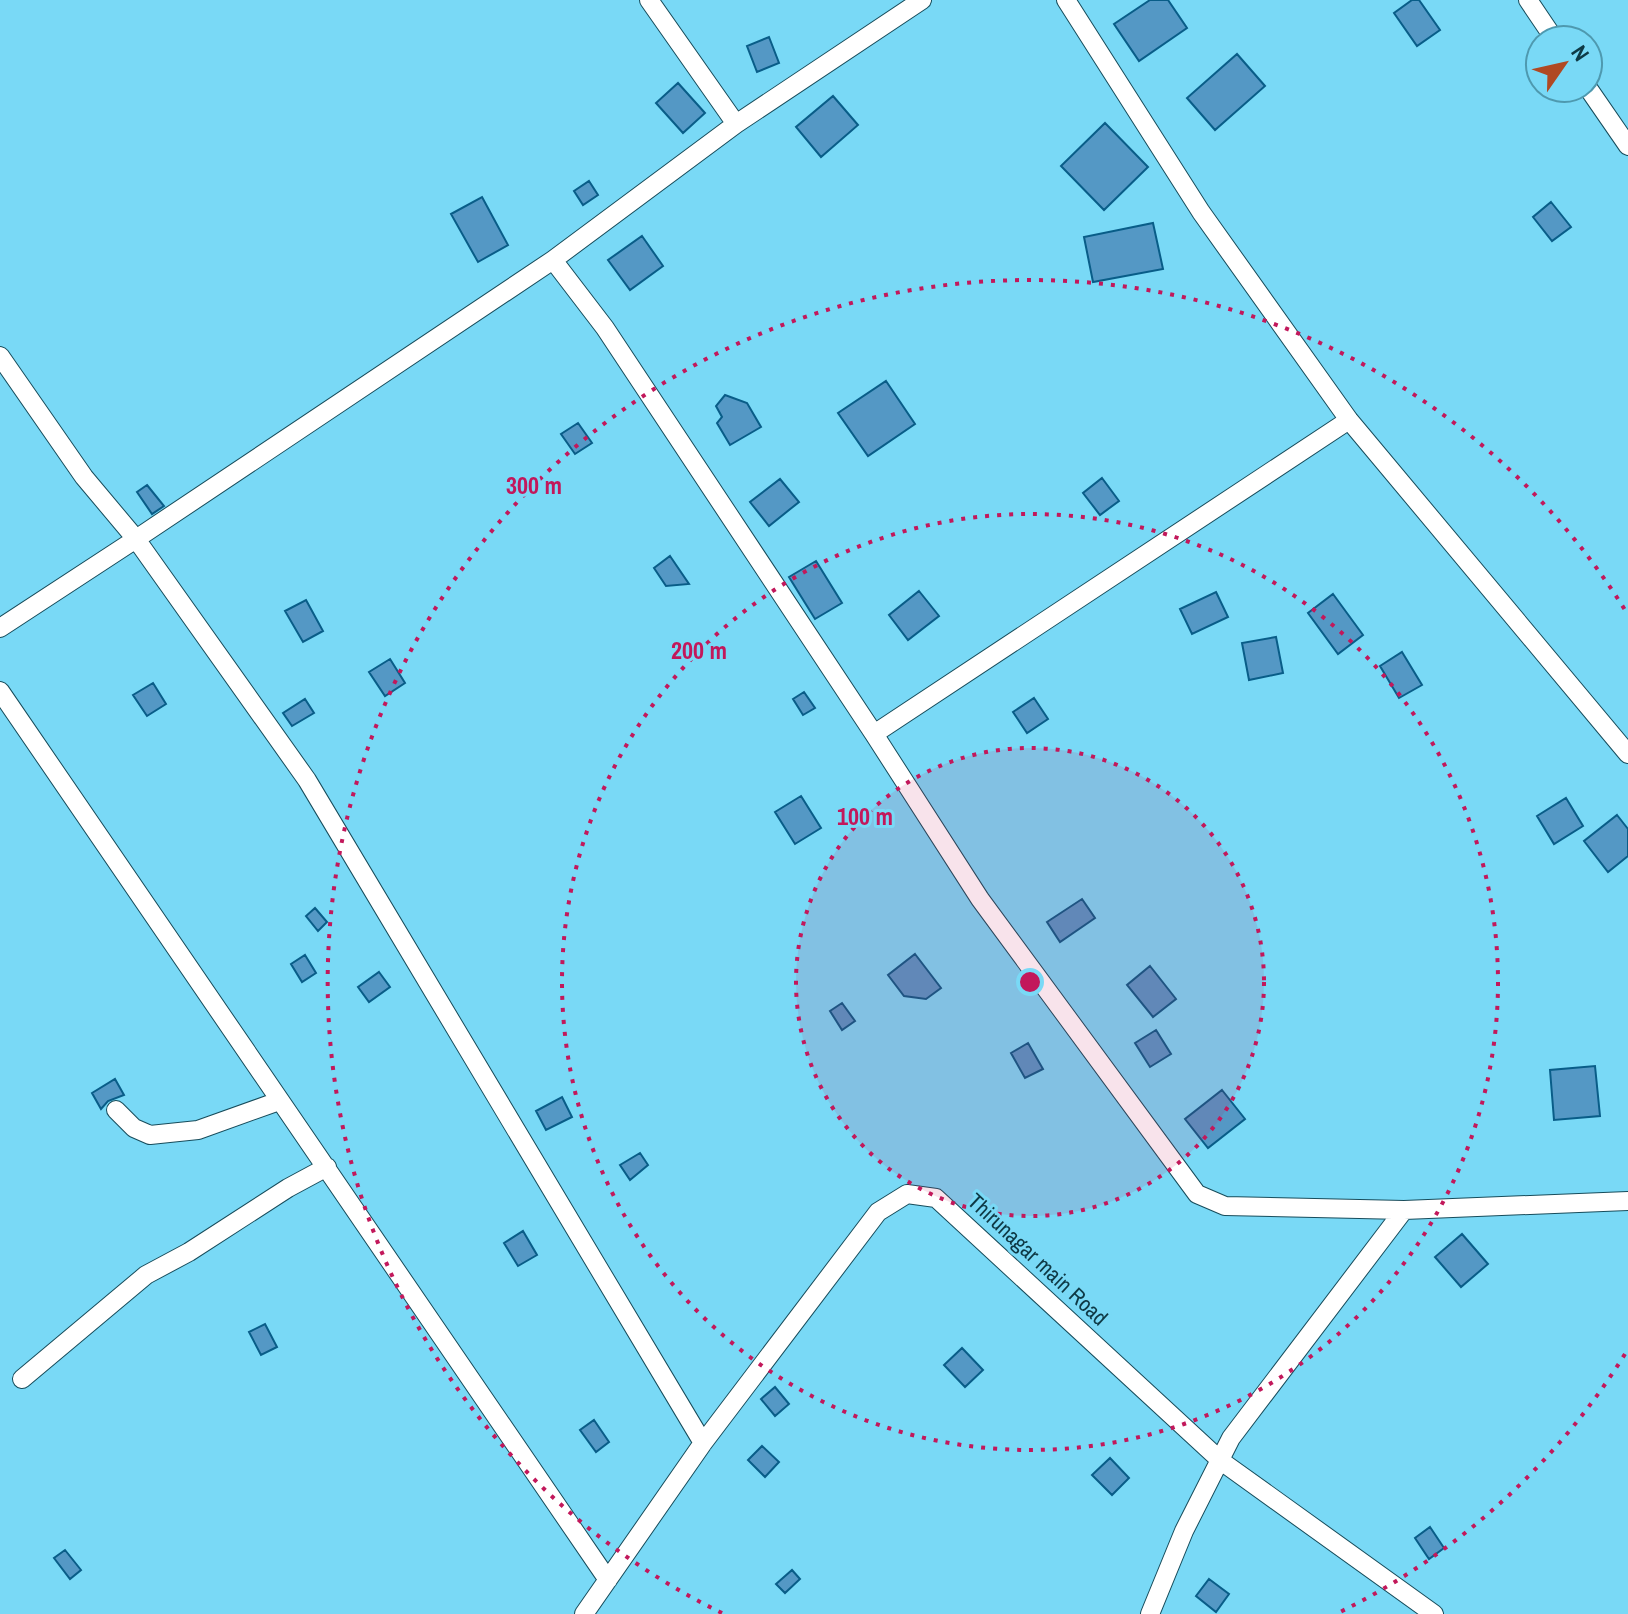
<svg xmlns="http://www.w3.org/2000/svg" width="1628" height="1614" font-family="'Archivo Narrow',sans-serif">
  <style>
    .building { fill: #5498c5; stroke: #095d88; stroke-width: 2 }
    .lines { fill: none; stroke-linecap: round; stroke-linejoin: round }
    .street-casing { stroke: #174c5b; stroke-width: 20 }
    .street { stroke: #fff; stroke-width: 18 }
    .ring { fill: none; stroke: #c2185b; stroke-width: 4; stroke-dasharray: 4 8 }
    .labels { text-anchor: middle; stroke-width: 6; stroke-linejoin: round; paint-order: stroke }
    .street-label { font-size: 22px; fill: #0e3945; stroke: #79d9f6 }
    .centre { fill: #c2185b; stroke: #79d9f6; stroke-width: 4 }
    .ring-label { font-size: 24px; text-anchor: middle; font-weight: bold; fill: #c2185b; stroke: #79d9f6; stroke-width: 6; stroke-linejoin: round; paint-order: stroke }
  </style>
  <rect width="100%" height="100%" fill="#79d9f6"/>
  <!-- building -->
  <path class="building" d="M1150 0H1168L1187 28 1139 61 1114 24Z
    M1412 0H1419L1440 30 1417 46 1394 13Z
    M769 37 779 63 757 72 747 46Z
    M1237 54 1265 86 1215 130 1187 98Z
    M678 83 705 113 683 133 656 103Z
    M833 96 858 125 821 157 796 127Z
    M1105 123 1148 167 1104 210 1061 166Z
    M589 181 598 195 583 205 574 191Z
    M482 197 508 245 478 262 451 214Z
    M1551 202 1571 227 1552 241 1533 217Z
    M1153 223 1163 269 1093 282 1084 237Z
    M642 236 663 266 630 290 608 260Z
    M886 381 915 424 868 456 838 413Z
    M725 395 747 403 761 427 730 445 717 423 722 417 716 406Z
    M578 423 592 443 575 454 561 434Z
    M1102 478 1119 501 1100 515 1083 493Z
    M780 479 799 502 769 526 750 502Z
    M147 485 164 506 152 514 137 492Z
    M670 556 689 584 666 586 654 568Z
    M816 561 842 603 815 619 789 577Z
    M919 591 939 616 908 640 889 615Z
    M1216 592 1228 617 1192 634 1180 609Z
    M1333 594 1363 635 1338 654 1308 613Z
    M306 600 323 631 303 642 285 611Z
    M1276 637 1283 673 1249 680 1242 643Z
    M1402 652 1422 685 1399 698 1380 666Z
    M390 659 405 683 385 696 369 672Z
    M153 683 166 704 147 716 133 695Z
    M804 692 815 708 803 715 793 699Z
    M1034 698 1048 719 1027 733 1013 712Z
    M305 699 314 713 292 726 283 713Z
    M801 796 821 828 795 844 775 812Z
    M1566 798 1583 826 1554 844 1537 816Z
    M1617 815 1628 829V856L1608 872 1584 841Z
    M1082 899 1095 918 1060 942 1047 922Z
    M315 908 327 922 318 931 306 916Z
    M915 954 941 988 926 999 904 996 888 975Z
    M305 955 316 973 302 982 291 964Z
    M1150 966 1176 999 1153 1017 1127 985Z
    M379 972 390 987 369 1002 358 987Z
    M842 1003 855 1021 842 1030 830 1011Z
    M1156 1030 1171 1054 1150 1067 1135 1043Z
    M1028 1043 1043 1069 1025 1078 1011 1053Z
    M1595 1066 1600 1116 1554 1120 1550 1070Z
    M115 1079 124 1095 108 1101 101 1109 92 1093Z
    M1222 1090 1245 1119 1208 1148 1185 1119Z
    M562 1097 572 1117 546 1130 536 1111Z
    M640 1153 648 1165 630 1180 620 1165Z
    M523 1231 537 1255 518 1266 504 1243Z
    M1462 1234 1488 1264 1461 1287 1435 1257Z
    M265 1324 277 1347 261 1355 249 1332Z
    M962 1348 983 1370 965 1387 944 1365Z
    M775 1387 789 1404 775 1416 761 1399Z
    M594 1420 609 1442 596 1452 580 1430Z
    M762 1446 779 1462 765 1477 748 1460Z
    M1110 1458 1129 1478 1112 1495 1092 1475Z
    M1430 1527 1444 1548 1429 1559 1415 1538Z
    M65 1550 81 1570 70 1579 54 1558Z
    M792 1570 800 1579 785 1593 776 1584Z
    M1209 1579 1229 1594 1216 1612 1196 1596Z"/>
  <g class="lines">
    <defs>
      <path id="street" d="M1066 0 1201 212 1349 420 1628 754
        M1528 0 1555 40
        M1588 88 1628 146
        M736 124 922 0
        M553 260 605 328 874 734 980 899 1197 1194 1225 1206 1404 1210 1628 1201
        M0 356 84 477 136 539 307 780 703 1443
        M0 628 136 539 553 260 736 124 649 0
        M0 691 608 1580
        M874 734 1349 420
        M116 1110 134 1128 150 1135 198 1130 279 1101
        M22 1379 146 1275 189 1252 288 1188 327 1167
        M584 1614 703 1443 878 1212 907 1194 936 1198 1221 1461 1434 1614
        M1150 1614 1184 1531 1231 1438 1404 1210"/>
    </defs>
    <!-- street casing -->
    <use href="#street" class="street-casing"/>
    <!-- street -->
    <use href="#street" class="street"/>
  </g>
  <!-- distance rings -->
  <circle cx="1030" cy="982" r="234" fill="#c2185b" fill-opacity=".12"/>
  <g class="ring">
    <circle cx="1030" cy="982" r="234"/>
    <circle cx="1030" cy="982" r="468"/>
    <path d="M1625 1354A702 702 0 0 1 1338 1613M722 1613A702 702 0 1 1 1625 610"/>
  </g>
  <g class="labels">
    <!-- street labels -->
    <g class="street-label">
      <text transform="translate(1038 1259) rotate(43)" y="8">Thirunagar main Road</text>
    </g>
  </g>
  <circle cx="1030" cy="982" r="12" class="centre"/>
  <g class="ring-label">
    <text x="534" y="494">300 m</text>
    <text x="699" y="659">200 m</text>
    <text x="865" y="825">100 m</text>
  </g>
  <!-- north arrow -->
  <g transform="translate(1564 64) rotate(56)"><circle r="38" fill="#79d9f6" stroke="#4e99af" stroke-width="2"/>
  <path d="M0-6L14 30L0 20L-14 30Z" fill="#b04923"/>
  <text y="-12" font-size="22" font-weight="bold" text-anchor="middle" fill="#0e3945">N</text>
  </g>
</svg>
